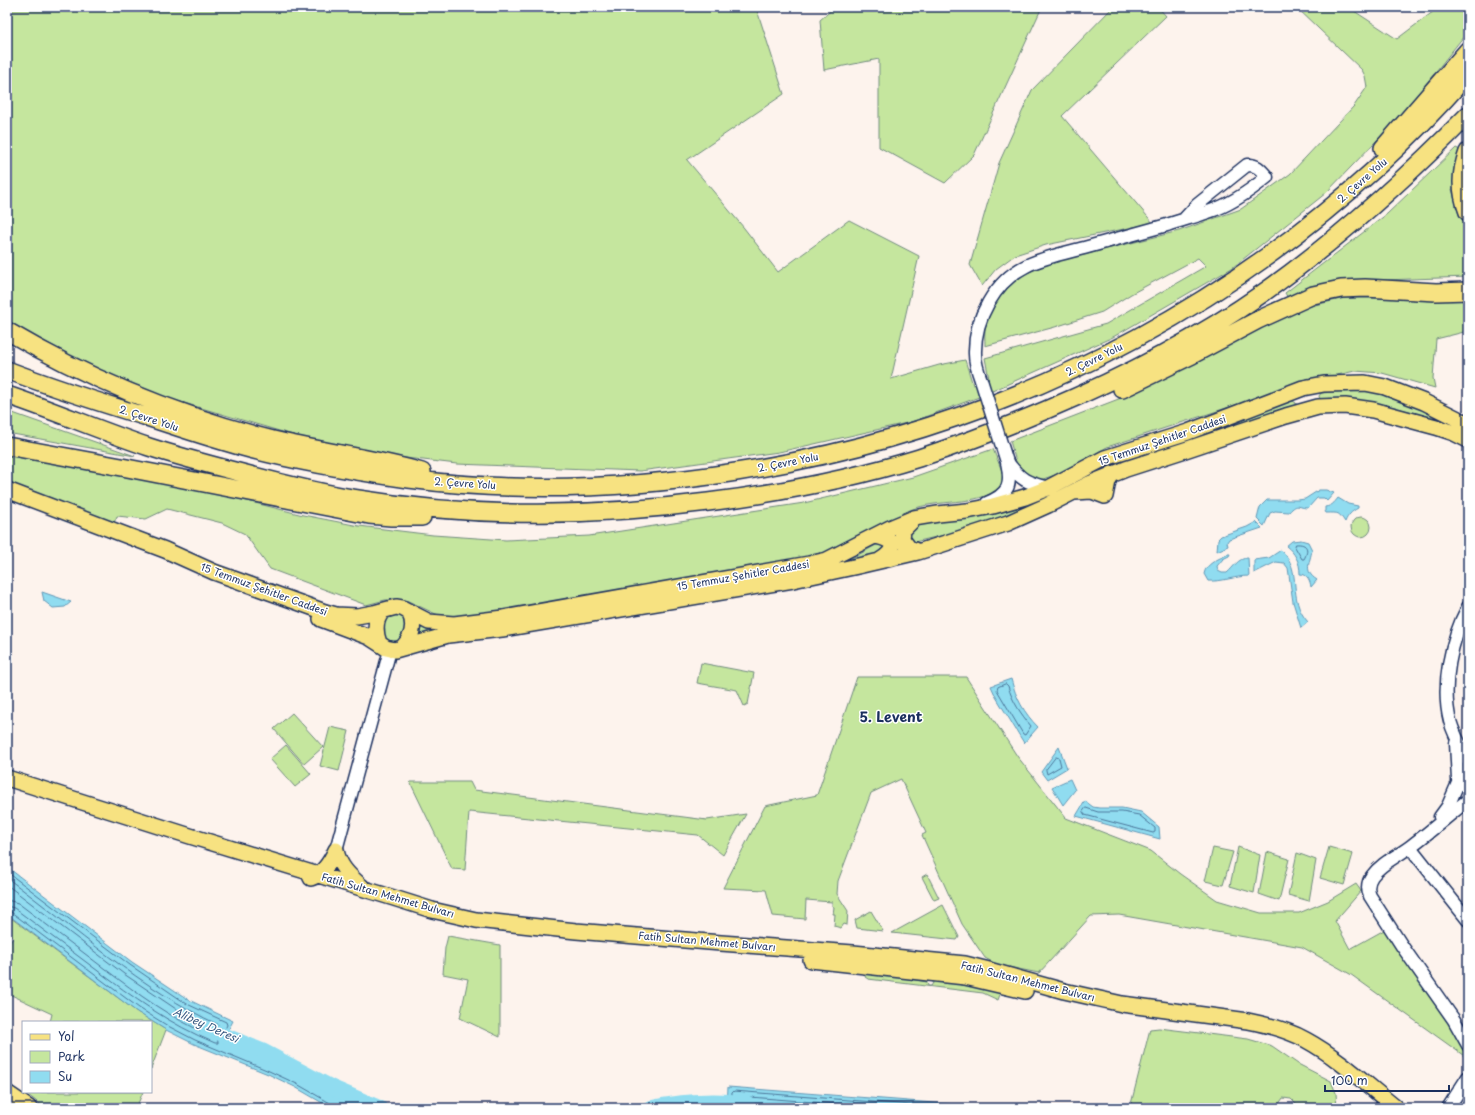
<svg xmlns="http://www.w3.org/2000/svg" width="1475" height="1115" font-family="'Playpen Sans',sans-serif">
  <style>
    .green { fill: #c5e69e; stroke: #708a7e }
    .water { fill: #90dcf0; stroke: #6197b6 }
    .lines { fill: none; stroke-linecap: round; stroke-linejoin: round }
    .shore { stroke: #4a7498; stroke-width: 1 }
    .river { stroke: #90dcf0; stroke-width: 15 }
    .minor-casing { stroke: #1b2f5e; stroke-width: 15 }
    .major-casing { stroke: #1b2f5e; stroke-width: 18 }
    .highway-casing { stroke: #1b2f5e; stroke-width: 20 }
    .minor { stroke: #fff; stroke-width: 12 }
    .major { stroke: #f7e281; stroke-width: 15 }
    .highway { stroke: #f7e281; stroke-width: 17 }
    .minor-bridge-casing { stroke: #1b2f5e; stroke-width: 15; stroke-linecap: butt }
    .minor-bridge { stroke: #fff; stroke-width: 12 }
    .labels { text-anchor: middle; stroke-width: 3; stroke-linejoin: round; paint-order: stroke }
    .street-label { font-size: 10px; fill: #1b2f5e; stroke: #fff }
    .water-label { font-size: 11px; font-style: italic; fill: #385a82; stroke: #fff }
    .district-label { font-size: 14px; font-weight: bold; fill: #1b2f5e; stroke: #fff }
  </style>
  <rect width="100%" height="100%" fill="#fdf3ed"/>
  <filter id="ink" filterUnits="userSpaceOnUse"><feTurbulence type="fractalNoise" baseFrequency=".025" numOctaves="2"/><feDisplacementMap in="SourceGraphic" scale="8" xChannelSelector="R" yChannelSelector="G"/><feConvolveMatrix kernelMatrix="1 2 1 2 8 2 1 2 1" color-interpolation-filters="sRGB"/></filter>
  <g filter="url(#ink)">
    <!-- green -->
    <path class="green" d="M7 7H756L784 94 687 160 744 228 778 272 849 220 919 256 891 379 939 365 965 360 973 385 989 379 985 358 1106 324 1206 266 1198 258 1131 294 1102 312 1055 327 985 346C985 339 984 331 986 324 992 296 1021 273 1047 264L1179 231 1241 209 1290 174 1354 106 1367 87 1365 76 1362 70 1296 7H1348L1397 39 1434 11 1435 7H1468V31L1402 114 1326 193 1232 268 1113 337 979 397 911 422 779 452 640 471 457 464 372 454 293 435 157 395 101 373 7 320Z
      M835 7H1042L974 155 945 183 879 147V59L824 70 820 20Z
      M1113 7H1158L1166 16 1062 116 1153 223 1046 245 1015 255 996 269 982 286 970 265 999 163 1032 90Z
      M1456 148 1460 150 1455 188 1452 189 1459 215 1468 228V277L1354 281 1288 298 1285 293 1387 214Z
      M1468 297V331L1436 339 1433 378 1435 388 1382 373 1355 371 1306 382 1107 447 1061 473 1040 480 1029 476 1017 465 1010 441 1134 393 1254 331 1302 308 1345 298H1409Z
      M1358 390C1393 391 1431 412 1461 428 1427 417 1392 404 1357 400 1345 398 1332 399 1320 400L1319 396 1321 393Z
      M1293 401 1296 403 1297 407 1110 469 1107 463 1216 429 1287 402Z
      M7 411 135 456 7 433Z
      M993 449 1004 476 1001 488C974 507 940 498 910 510 904 513 898 517 892 521 866 533 841 546 814 557L682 581 459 618 438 615 406 600H385L366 605 270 569 245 534 222 523 167 509 146 519 117 516 113 525 7 483V455L191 487 303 515 359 526 433 535 506 540 589 536 804 503 913 477Z
      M1104 463 1107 470 1023 511 966 530 910 543 908 531 921 523Z
      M1351 527a10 10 0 1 1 20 0a10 10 0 1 1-20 0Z
      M878 544 887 546 876 555 812 571 417 637 418 623 811 569 840 562 856 556Z
      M396 614 405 619 407 629 397 643 384 640 381 623 389 616Z
      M701 663 754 673 748 704 744 706 737 690 697 683Z
      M857 677H966L1017 756 1066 818 1151 851 1180 874 1217 900 1261 913H1299L1328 901 1356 884 1361 891 1335 921 1350 949 1386 929 1463 1046 1467 1058 1350 974 1302 947 1119 915 1091 916 1039 973 998 965 985 958 962 924 922 835 926 833 901 779 871 793 838 881 837 894 848 911 847 925 844 924 841 928 834 926 835 914H833L834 907 832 906V902L806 900 805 919 773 916 766 890 723 888 765 806 817 795Z
      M292 713 323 747 304 764 274 729Z
      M330 727 349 731 339 771 320 766Z
      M286 745 311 774 295 787 270 759Z
      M410 782H470L474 790 707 820 746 814 723 855 698 835 469 812 465 870 452 869Z
      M1238 847 1260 855 1254 893 1230 886Z
      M1329 847 1353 854 1344 885 1320 878Z
      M1213 848 1233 852 1223 885 1205 881Z
      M1267 852 1289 859 1279 901 1259 894Z
      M1297 853 1316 860 1309 901 1288 895Z
      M927 874 939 898 934 900 922 877Z
      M943 905 959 937 957 940 892 933Z
      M871 911 883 931 857 928 855 920Z
      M7 915 137 1012 166 1030 151 1069V1022H50L52 1014 7 993V947L13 938 7 931Z
      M448 936 500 945V1037L460 1018 468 979 443 974 445 948Z
      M867 972 927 982 928 986H931L933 983 934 979 951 980 1001 992 998 1000 983 993 868 979 865 977Z
      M1159 1028 1248 1039 1272 1046 1298 1064 1331 1081 1336 1093 1337 1108H1300L1291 1099 1283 1098 1276 1108H1130L1150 1029Z
      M24 1092H143L136 1108H45Z"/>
    <!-- water -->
    <path class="water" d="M1319 490H1326L1334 493 1327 501 1324 498H1317L1308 508C1298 508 1298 502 1289 512L1275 511 1270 513 1264 526 1257 519 1260 507 1267 500H1298L1305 499Z
      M1338 498 1348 504 1358 506V508C1351 512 1348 515 1345 522 1338 512 1340 513 1326 513L1325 511V507C1332 506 1334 503 1338 498Z
      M1256 522 1262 528 1229 539 1227 542 1228 546 1217 551 1218 539 1221 536 1247 527Z
      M1301 540 1308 542 1312 550C1310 563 1303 571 1317 580L1311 587C1310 581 1308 574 1300 574 1300 562 1295 553 1286 546L1292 541Z
      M1281 550C1304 571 1286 598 1308 622L1301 628 1293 602 1288 568 1284 563 1276 562 1254 573V560L1269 558Z
      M1228 554H1230L1229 556 1223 559 1217 566 1218 571 1222 573H1227C1234 567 1238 558 1248 558L1249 576C1235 576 1223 582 1208 581L1204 574C1206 563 1219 559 1228 554Z
      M42 592 71 602 65 607 53 608 44 601Z
      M1011 679C1016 698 1024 713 1038 727L1024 743 996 697 991 686Z
      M1059 747 1067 768 1047 780 1041 772Z
      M1070 779 1075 790 1063 805 1052 787Z
      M1085 801 1093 807 1099 808H1122L1141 812 1159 827 1160 839 1076 816Z
      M7 867 132 962 189 1000 233 1021 225 1036 298 1069 370 1108H331L295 1087 268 1074 194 1044 166 1030 137 1012 7 914Z
      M728 1087 947 1104 983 1108H683L707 1106 727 1108Z"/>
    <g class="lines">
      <!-- shore -->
      <path class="shore" d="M1296 544C1308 543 1309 550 1304 559H1302L1295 547Z
        M1006 684 1008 686C1012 701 1021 714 1031 726L1025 735 1023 734 997 690 998 687Z
        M1056 757 1059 758 1061 766 1047 774 1046 770Z
        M1086 808 1098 812H1122L1139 815 1155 828V832L1153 833 1085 815 1083 812Z
        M7 872 130 965 187 1004 226 1022 227 1025 222 1035 224 1040 296 1073 361 1108
        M7 878C76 929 141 989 219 1025L220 1027 217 1034 218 1043H215C169 1024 134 998 94 968 67 948 41 928 14 908L7 906
        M7 885 124 974 182 1013 211 1028V1033L208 1034C170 1018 138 994 105 969 76 947 47 925 18 903L7 900
        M7 911 11 912 139 1008 168 1026 195 1040 269 1071 297 1084 330 1103 332 1108
        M731 1108 732 1093 734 1091 950 1108
        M736 1108 737 1098 738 1096 887 1108
        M742 1108V1104L744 1103 810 1108"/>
      <!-- river -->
      <path class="river" d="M207 1028 263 1051 331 1087 380 1108
        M650 1108C682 1101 714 1099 747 1103"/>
      <defs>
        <path id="minor" d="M981 380C978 372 975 363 975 354 974 319 995 281 1026 266 1044 257 1065 253 1084 248 1112 240 1139 233 1167 225 1181 220 1194 217 1208 212 1230 205 1250 191 1267 177 1261 170 1257 164 1247 165L1197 205 1185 218
          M1008 463C1022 481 1026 482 1048 488
          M987 503C1009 494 1012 485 1007 462
          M1468 607C1451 639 1441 686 1450 721 1454 735 1461 747 1468 760
          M1456 743 1458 780
          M1468 800C1449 815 1430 832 1411 846 1398 856 1381 863 1372 876 1367 883 1367 889 1370 896L1402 946 1454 1020 1468 1045
          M1440 817 1448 806 1458 783
          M1410 847 1468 920
          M336 850 390 650
          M8 1108 10 1105
          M1448 1108 1468 1077"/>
        <path id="major" d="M7 490 165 550 214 572 325 612 336 615 357 616 374 613 396 607 402 608 429 622 454 624 503 618 809 564 827 560 890 528 914 518 938 514 967 511 993 506 1025 497 1048 488 1105 458 1188 432 1303 388 1324 384 1365 383 1385 387 1424 402 1468 424
          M1074 492 1092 491 1105 496 1108 481 1112 474
          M914 519 903 530 902 539 908 547 918 552
          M875 536C897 539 897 551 879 561
          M321 619 369 637 386 648 395 650 448 635 502 629 793 580 858 566 918 552 1008 523 1048 505 1089 484 1126 469 1185 450 1286 416 1318 407 1345 406 1373 410 1436 427 1454 433 1468 440
          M379 643C375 632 374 620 383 611
          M402 648C412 638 416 625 409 612
          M7 778 190 836 394 898 432 910 476 920 576 931 721 943 853 953 965 964 985 969 1064 991 1122 1004 1248 1021C1268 1025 1288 1030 1306 1040 1339 1058 1367 1085 1396 1108
          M336 850C339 867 350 876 362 887
          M311 878C323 874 331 861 336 850
          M811 960 965 977 1025 991
          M7 1093 29 1108"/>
        <path id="highway" d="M1383 148 1468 50
          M1468 152C1460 173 1460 191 1468 212
          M7 331C90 380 180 416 273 440 322 452 373 458 422 472
          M7 370C52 387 98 402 144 416 177 427 210 438 243 447 297 462 353 471 409 479 517 493 629 489 736 472 1021 427 1277 291 1468 74
          M1122 389 1192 355 1258 320 1313 295 1341 289 1365 288 1436 292 1468 291
          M7 395C55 411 101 431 149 447 180 457 211 465 242 473 280 483 319 493 358 499 475 518 592 517 708 502 779 493 851 479 919 458 962 444 1004 428 1046 410 1122 378 1196 340 1263 293 1338 240 1404 180 1468 115
          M7 446 127 468 369 515 391 517H422"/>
      </defs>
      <!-- minor casing -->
      <use href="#minor" class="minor-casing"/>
      <!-- major casing -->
      <use href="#major" class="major-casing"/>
      <!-- highway casing -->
      <use href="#highway" class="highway-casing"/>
      <!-- minor -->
      <use href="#minor" class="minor"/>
      <!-- major -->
      <use href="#major" class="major"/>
      <!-- highway -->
      <use href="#highway" class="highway"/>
      <defs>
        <path id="minor-bridge" d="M981 380 1007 462"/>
      </defs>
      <!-- minor-bridge casing -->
      <use href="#minor-bridge" class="minor-bridge-casing"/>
      <!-- minor-bridge -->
      <use href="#minor-bridge" class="minor-bridge"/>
    </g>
  </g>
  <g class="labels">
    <!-- street labels -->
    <g class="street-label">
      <text transform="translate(1362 180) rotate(-41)" y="4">2. Çevre Yolu</text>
      <text transform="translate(1094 359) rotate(-26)" y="4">2. Çevre Yolu</text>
      <text transform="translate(149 418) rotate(18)" y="4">2. Çevre Yolu</text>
      <text transform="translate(1162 440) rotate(-19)" y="4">15 Temmuz Şehitler Caddesi</text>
      <text transform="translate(788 462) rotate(-11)" y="4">2. Çevre Yolu</text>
      <text transform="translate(465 483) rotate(4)" y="4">2. Çevre Yolu</text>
      <text transform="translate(743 575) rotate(-10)" y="4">15 Temmuz Şehitler Caddesi</text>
      <text transform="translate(264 589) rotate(20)" y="4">15 Temmuz Şehitler Caddesi</text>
      <text transform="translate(388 895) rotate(16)" y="4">Fatih Sultan Mehmet Bulvarı</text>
      <text transform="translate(707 941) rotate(5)" y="4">Fatih Sultan Mehmet Bulvarı</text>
      <text transform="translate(1028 981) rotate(14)" y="4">Fatih Sultan Mehmet Bulvarı</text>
    </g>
    <!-- water labels -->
    <g class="water-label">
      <text transform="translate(206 1025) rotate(24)" y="4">Alibey Deresi</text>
    </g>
    <!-- district labels -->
    <g class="district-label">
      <text x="891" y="722">5. Levent</text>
    </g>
  </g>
  <!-- margin -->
  <rect width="1475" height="1115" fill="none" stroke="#fff" stroke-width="24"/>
  <rect x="12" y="12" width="1451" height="1091" fill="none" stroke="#1b2f5e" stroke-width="1.5" filter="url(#ink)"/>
  <!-- legend -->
  <rect x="22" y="1021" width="130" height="72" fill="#ffffff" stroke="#a4acbf"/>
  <rect x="30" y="1034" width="20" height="6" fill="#f7e281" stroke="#a4acbf"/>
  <text x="58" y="1041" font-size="12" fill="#1b2f5e">Yol</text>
  <rect x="30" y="1051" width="20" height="12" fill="#c5e69e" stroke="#a4acbf"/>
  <text x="58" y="1061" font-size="12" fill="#1b2f5e">Park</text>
  <rect x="30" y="1071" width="20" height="12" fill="#90dcf0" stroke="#a4acbf"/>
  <text x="58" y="1081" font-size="12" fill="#1b2f5e">Su</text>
  <!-- scale -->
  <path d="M1325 1085v6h124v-6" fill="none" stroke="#1b2f5e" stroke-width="2"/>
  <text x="1331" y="1085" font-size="12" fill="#1b2f5e" stroke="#ffffff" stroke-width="3" paint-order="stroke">100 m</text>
</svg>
